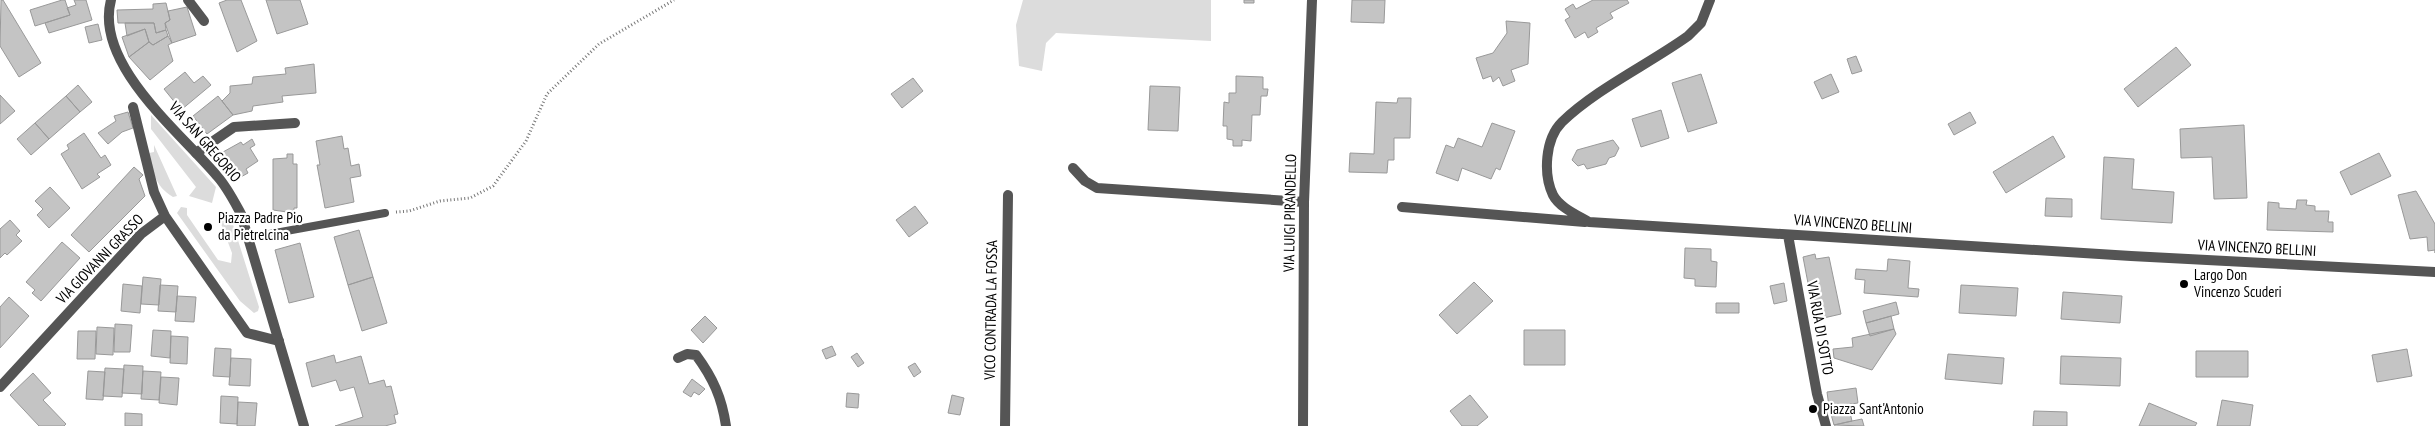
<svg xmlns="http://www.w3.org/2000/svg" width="2435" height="426" font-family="'PT Sans Narrow',sans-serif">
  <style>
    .green { fill: #dcdcdc }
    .building { fill: #c4c4c4; stroke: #999 }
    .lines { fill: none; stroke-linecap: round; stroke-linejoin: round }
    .path { stroke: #777; stroke-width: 3; stroke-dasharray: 1 2.5; stroke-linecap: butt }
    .service { stroke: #555; stroke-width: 8 }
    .minor { stroke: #555; stroke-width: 10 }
    .tertiary { stroke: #555; stroke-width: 10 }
    .poi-dot { fill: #000; stroke: #fff; stroke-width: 2 }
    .labels { text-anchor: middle; stroke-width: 4.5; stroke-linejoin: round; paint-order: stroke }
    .street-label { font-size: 15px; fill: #000; stroke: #fff }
    .poi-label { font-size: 15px; fill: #000; stroke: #fff; text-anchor: start }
  </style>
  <rect width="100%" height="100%" fill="#fff"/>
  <!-- green -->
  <path class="green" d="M1023 0H1211V41L1056 33 1046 43 1042 71 1019 66 1016 25Z
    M151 115 216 187 212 203 189 196 196 187 151 129Z
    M154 145 177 196 173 197C154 185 154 173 149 153L154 152Z
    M181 207 187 208V215L218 260 231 263 232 253 217 213 230 215 259 307 258 311 254 313 240 301 177 213Z"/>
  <!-- building -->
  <path class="building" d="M1 0H3L41 63 19 77 0 46Z
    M62 0H65L70 15 35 26 30 10Z
    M74 0H86L92 20 49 33 45 23 70 15 67 8 76 5Z
    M227 0H241L257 41 237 52 219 3Z
    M266 0H300L308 24 277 34Z
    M1244 0H1254V3H1244Z
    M1352 0H1385L1384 23 1351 22Z
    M1593 0H1627L1629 3 1610 13 1613 18 1596 28 1598 32 1588 38 1585 32 1575 38 1565 20 1570 17 1565 9 1573 4 1576 9Z
    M166 3 170 20 165 23 166 30 156 33 154 23H118L117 10 153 9V4Z
    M187 7 196 35 172 43 165 23 170 20 168 11Z
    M1506 21 1530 23 1528 64 1511 70 1515 81 1503 86 1499 77 1493 82 1491 76 1483 79 1476 58 1493 53 1507 33Z
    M125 23H154L156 33 166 30 168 36 153 45 149 42 145 29 127 36Z
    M98 24 102 40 89 43 85 27Z
    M145 29 149 42 129 57 122 37Z
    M168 36 172 43 168 45 173 61 150 80 129 57 149 42 153 45Z
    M2176 47 2191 65 2138 107 2124 89Z
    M1856 56 1862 71 1852 74 1847 59Z
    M314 64 316 93 282 96 283 102 253 106 252 111 233 115 222 101 230 93V86L252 84 253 77 286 74 285 68Z
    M185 72 194 83 203 76 211 85 181 110 164 89Z
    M1701 74 1717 123 1688 132 1672 83Z
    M1831 74 1839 92 1822 99 1814 82Z
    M1236 76 1263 77V89H1268L1267 96H1261L1260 115H1252L1251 141 1242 140V146H1233V140L1227 139V126H1223L1224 102 1229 103V93H1236Z
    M913 78 923 91 902 108 891 94Z
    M78 85 92 102 80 112 66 96Z
    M1150 86 1180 87 1178 131 1148 130Z
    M0 95 15 111 0 124Z
    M66 96 80 112 49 139 35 123Z
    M218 96 233 115 207 134 193 116Z
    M1398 98H1411L1410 138H1394V160H1388L1387 173 1349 172 1350 153 1374 154 1376 102 1397 103Z
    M1661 110 1669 138 1641 147 1632 119Z
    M128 112 133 128 122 132 108 144 98 133 116 121 114 116Z
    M1970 112 1976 123 1954 135 1948 124Z
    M35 123 49 139 31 155 17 139Z
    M1492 123 1515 131 1500 170 1496 168 1491 179 1462 168 1458 181 1436 173 1446 145 1454 148 1458 138 1482 147Z
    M2244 125 2247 198 2214 199 2212 157 2181 158 2180 129Z
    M84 133 101 158 105 155 111 165 97 174 100 177 82 189 61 154 69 149 67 145Z
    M342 136 344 149 348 148 351 166 359 164 361 176 350 178 354 202 325 208 317 165H320L316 141Z
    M2053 136 2065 157 2006 193 1993 172Z
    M252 139 255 145 250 148 258 161 246 169 248 173 239 178 223 152 241 142 243 145Z
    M1613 140 1619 148 1615 156 1609 158 1606 164 1587 169 1584 164 1578 166 1572 160 1577 150Z
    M2379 153 2391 176 2351 195 2340 172Z
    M287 154H293V164H297V208H294V213L273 210V159L287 158Z
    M2104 157 2134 159 2132 189 2174 192 2172 223 2101 219Z
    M134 167 143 175 139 179 145 196 89 252 71 235Z
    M50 187 70 208 49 228 37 215 43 209 35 201Z
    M2416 191 2435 224V253V250L2428 251 2427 237 2410 239 2398 195Z
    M2046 198 2072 199V217L2045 216Z
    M2297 200H2307L2306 205 2315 206V211H2329L2328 222H2333V232L2267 230 2268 202 2279 203V208L2296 209Z
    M915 206 928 223 909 237 896 220Z
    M10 220 20 231 16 235 22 241 7 255 5 253 0 258V229Z
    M359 230 373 277 348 285 334 237Z
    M62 242 80 258 41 301 32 293 35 290 26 282Z
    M300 243 314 297 289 303 275 250Z
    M1685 248 1711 249V261L1717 262 1716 287 1695 286V279L1684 278Z
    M1815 254 1816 259 1829 257 1841 314 1815 320 1803 257Z
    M1888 259 1910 261 1908 288 1919 289 1918 297 1864 293 1865 280 1855 279 1856 269 1887 271Z
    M143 277 161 279 159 305 141 304Z
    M373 277 387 323 362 331 348 285Z
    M1474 282 1493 301 1457 334 1439 315Z
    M1784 283 1787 301 1774 304 1770 286Z
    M123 284 142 286 140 313 121 311Z
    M160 285 178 286 176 312 158 311Z
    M1961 285 2018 288 2016 316 1959 313Z
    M2063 292 2122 296 2120 323 2061 319Z
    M177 296 196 297 194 322 175 321Z
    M9 297 29 316 0 348V307Z
    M1896 302 1899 314 1866 323 1863 311Z
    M1716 303H1739V313H1716Z
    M705 316 717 328 703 343 691 330Z
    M1891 316 1894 329 1870 336 1866 323Z
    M115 324 132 325 130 352H114Z
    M97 327 114 328 113 355 96 354Z
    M1894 329 1896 334 1872 370 1834 358 1833 349 1853 347 1852 338Z
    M153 330 171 331 170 358 151 356Z
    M1524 330H1565V365H1524Z
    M78 331H96L95 359H77Z
    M171 336 188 337 187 364 170 363Z
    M832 346 836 355 826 359 822 350Z
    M215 348 231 349 230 377 213 376Z
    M2407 349 2412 376 2377 382 2372 355Z
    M2196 351H2248V377H2196Z
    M857 353 864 363 858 367 851 357Z
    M1948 354 2004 358 2002 384 1945 379Z
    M334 355 336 363 361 356 369 384 384 380 386 387 391 386 398 414 394 415 396 423 385 426H335L363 417 354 387 340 391 336 380 312 387 306 363Z
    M2061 356 2121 358 2120 386 2060 384Z
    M231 358 251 359 250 386 229 385Z
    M915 363 921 372 914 377 908 367Z
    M124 365 143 366 142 394 122 393Z
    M105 368 124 369 122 397 103 396Z
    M88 371 105 372 103 400 86 399Z
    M143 371 161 372 159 400 141 399Z
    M33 373 51 393 43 400 66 424 64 426H39L10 395Z
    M161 377 179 378 177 405 159 403Z
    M692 379 705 389 699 395 694 392 691 397 683 392Z
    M1856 388 1858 403 1829 407 1827 392Z
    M847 393 859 394 858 408 846 407Z
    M952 395 964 398 960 415 948 413Z
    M1470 395 1488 417 1477 426H1462L1450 411Z
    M221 396 238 397 237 424 220 423Z
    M2222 400 2253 405 2250 426H2217Z
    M238 402 257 403 255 426H237Z
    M2149 403 2197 423 2195 426H2139Z
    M1848 404 1852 421 1834 425 1829 407Z
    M2034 411 2067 412V426H2033Z
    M125 413 142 414V426H125Z
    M1862 419 1864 426 1834 425 1852 421Z"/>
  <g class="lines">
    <!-- path -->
    <path class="path" d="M396 212 409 211 440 201 470 198 493 186 526 141 547 94 599 44 674 0"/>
    <!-- service -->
    <path class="service" d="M248 238 385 213"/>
    <!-- minor -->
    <path class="minor" d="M188 0 204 21
      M1710 0 1701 23 1688 36C1649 64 1596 89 1562 122 1545 139 1543 174 1553 195 1559 207 1577 215 1589 222L2131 256 2435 272
      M133 107 154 192 165 216
      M196 153 234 127 295 123
      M1073 168 1085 181 1097 188 1304 202
      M1402 207 1585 222
      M1788 235 1817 394 1826 426
      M678 358 687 354 696 355C713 378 722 398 726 426
      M0 387 141 234 165 216 247 333 279 341
      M1005 426 1008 195
      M1303 426 1304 202 1312 0"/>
    <!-- tertiary -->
    <path class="tertiary" d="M111 0C94 64 180 132 217 176 227 187 234 201 241 214L304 426"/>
  </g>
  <!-- markers -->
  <g class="poi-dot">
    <circle cx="208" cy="227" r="5"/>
    <circle cx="2184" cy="284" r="5"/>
    <circle cx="1813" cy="409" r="5"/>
  </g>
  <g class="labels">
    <!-- street labels -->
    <g class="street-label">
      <text transform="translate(205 142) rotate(49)" y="5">VIA SAN GREGORIO</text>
      <text transform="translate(1290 213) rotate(-89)" y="5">VIA LUIGI PIRANDELLO</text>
      <text transform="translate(1853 224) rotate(4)" y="5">VIA VINCENZO BELLINI</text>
      <text transform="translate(2257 248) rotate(3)" y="5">VIA VINCENZO BELLINI</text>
      <text transform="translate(100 259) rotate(-46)" y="5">VIA GIOVANNI GRASSO</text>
      <text transform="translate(991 310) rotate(-89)" y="5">VICO CONTRADA LA FOSSA</text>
      <text transform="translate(1820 328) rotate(80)" y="5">VIA RUA DI SOTTO</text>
    </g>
    <!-- poi labels -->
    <g class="poi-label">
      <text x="218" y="223">Piazza Padre Pio<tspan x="218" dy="17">da Pietrelcina</tspan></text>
      <text x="2194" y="280">Largo Don<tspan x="2194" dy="17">Vincenzo Scuderi</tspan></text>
      <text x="1823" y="414">Piazza Sant'Antonio</text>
    </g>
  </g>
</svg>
